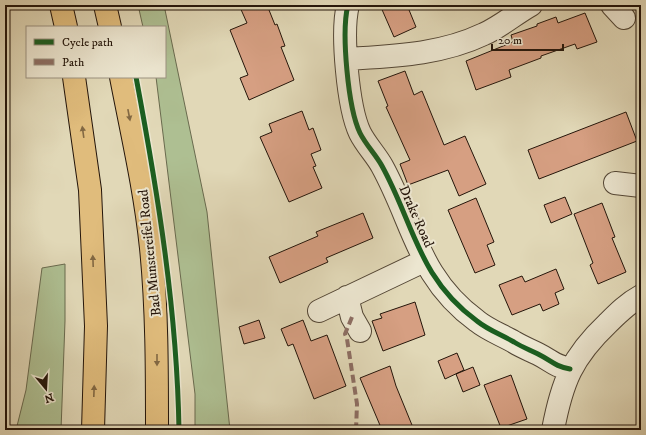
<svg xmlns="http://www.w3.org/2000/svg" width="646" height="435" font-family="'IM FELL DW Pica',serif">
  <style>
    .green { fill: #aebf92; stroke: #696a4e }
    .building { fill: #d69f82; stroke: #24150a }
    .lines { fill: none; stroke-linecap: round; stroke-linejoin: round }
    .minor-casing { stroke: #534635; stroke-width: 24 }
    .trunk-casing { stroke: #24150a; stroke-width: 24 }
    .minor { stroke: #ece6d0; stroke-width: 22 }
    .trunk { stroke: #e0bc7c; stroke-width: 22 }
    .quiet { stroke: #8d6e63; stroke-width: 4; stroke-dasharray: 8 4; stroke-linecap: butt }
    .cycleway-casing { stroke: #ece6d0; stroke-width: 8 }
    .cycleway { stroke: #1b5e20; stroke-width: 5 }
    .oneway { fill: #826843 }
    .labels { text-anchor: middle; stroke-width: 4; stroke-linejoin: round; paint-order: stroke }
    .street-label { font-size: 14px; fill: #24150a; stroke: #ece6d0 }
  </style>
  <rect width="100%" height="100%" fill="#e1d8b7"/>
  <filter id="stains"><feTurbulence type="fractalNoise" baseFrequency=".005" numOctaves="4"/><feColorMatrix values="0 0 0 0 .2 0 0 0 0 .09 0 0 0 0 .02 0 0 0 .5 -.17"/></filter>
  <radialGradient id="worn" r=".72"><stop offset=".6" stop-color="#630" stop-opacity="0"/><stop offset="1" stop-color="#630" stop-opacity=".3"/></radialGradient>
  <!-- green -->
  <path class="green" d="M138 5H164L207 212 230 430H195V394L156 77H165V27H143Z
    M65 264V321L61 430H16L26 390 42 268Z"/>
  <!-- building -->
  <path class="building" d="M239 5H267L275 25 277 24 285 46 281 47 294 80 249 100 240 78 248 75 230 30 247 23Z
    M380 5H407L416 27 394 37Z
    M585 13 597 42 577 49 575 44 541 56V58L509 70 511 77 476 90 466 61 513 42 511 35 537 26V24L556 17 558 23Z
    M405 71 414 95 422 91 444 145 465 136 486 184 459 196 448 170 408 185 400 164 410 160 386 107 388 106 378 81Z
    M302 111 309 130 313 128 321 150 311 154 316 166 313 167 322 188 289 202 260 137 272 132 269 124Z
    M626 112 637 141 539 179 528 150Z
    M565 197 572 214 551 223 544 205Z
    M476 198 494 242 487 245 495 265 475 273 448 210Z
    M602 203 615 237 612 238 626 272 598 284 590 265 593 263 574 214Z
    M363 213 373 238 326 258 328 262 280 283 269 257 318 236 316 232Z
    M556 269 564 289 555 293 559 304 543 311 540 304 512 315 499 285 522 276 525 282Z
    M415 302 425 335 383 351 372 321 382 318 380 314Z
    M259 320 265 338 244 344 239 327Z
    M303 320 311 341 327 335 346 386 314 399 293 344 288 346 281 329Z
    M457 353 464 370 445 379 438 361Z
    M390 366 396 386 414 430H382L360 378Z
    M473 367 480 385 463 392 456 374Z
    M511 375 527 419 501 428 484 385Z"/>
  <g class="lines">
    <defs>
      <path id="minor" d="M348 5C341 32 348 108 360 133 366 145 376 155 382 166 414 224 418 278 477 321 488 330 502 335 514 342 522 347 530 350 538 354 552 361 554 366 570 369
        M612 5 624 18
        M346 59C393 56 440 55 484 34 500 27 515 14 531 5
        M615 183 641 186
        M347 297 352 317 360 331
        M319 311 424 261
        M553 430C562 382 572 357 608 323 618 313 628 303 641 296"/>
      <path id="trunk" d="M61 5 66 27
        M105 5 110 27
        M74 77 90 190 96 326 93 430
        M121 77C132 134 145 190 151 248 157 308 157 369 157 430"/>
    </defs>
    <!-- minor casing -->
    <use href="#minor" class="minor-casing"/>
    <!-- trunk casing -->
    <use href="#trunk" class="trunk-casing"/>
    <!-- minor -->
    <use href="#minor" class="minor"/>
    <!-- trunk -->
    <use href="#trunk" class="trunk"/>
    <!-- quiet -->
    <path class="quiet" d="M352 317 345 334 347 339 357 404 356 430"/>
    <defs>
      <path id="cycleway" d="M348 5C341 32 348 108 360 133 366 145 376 155 382 166 414 224 418 278 477 321 488 330 502 335 514 342 522 347 530 350 538 354 552 361 554 366 570 369
        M136 77C158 194 177 311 179 430"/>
    </defs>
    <!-- cycleway casing -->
    <use href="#cycleway" class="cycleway-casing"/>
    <!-- cycleway -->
    <use href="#cycleway" class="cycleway"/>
  </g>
  <!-- one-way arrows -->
  <defs><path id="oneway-solid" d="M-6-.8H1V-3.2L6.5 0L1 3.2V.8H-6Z"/></defs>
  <g class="oneway">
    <use href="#oneway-solid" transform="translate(129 115) rotate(79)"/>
    <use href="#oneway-solid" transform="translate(83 132) rotate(-98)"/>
    <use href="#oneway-solid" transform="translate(93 261) rotate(-92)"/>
    <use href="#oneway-solid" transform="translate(157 360) rotate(90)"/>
    <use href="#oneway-solid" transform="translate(94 391) rotate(-88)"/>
  </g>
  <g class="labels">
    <!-- street labels -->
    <g class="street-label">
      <text transform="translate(417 216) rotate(66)" y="5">Drake Road</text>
      <text transform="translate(149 253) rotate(-96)" y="5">Bad Munstereifel Road</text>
    </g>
  </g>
  <!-- margin -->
  <rect width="646" height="435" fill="none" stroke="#e1d8b7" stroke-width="20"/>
  <rect x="6" y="6" width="634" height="423" fill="none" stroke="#24150a" stroke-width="2"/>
  <rect x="10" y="10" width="626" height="415" fill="none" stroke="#24150a"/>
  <!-- legend -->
  <rect x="26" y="26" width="140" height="52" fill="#ece6d0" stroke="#9c9281"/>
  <rect x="34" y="39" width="20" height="6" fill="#1b5e20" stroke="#9c9281"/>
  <text x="62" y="46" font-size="12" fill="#24150a">Cycle path</text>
  <rect x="34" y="59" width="20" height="6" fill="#8d6e63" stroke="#9c9281"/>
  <text x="62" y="66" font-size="12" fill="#24150a">Path</text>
  <!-- north arrow -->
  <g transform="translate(46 389) rotate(162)" stroke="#ece6d0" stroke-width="3" paint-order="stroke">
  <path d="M0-3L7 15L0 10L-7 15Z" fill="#24150a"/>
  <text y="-6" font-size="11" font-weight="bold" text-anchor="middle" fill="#24150a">N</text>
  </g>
  <!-- scale -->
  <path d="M492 44v6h71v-6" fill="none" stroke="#24150a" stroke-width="2"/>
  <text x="498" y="44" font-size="12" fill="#24150a" stroke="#ece6d0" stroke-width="3" paint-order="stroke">20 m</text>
  <rect width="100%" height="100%" filter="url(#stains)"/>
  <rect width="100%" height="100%" fill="url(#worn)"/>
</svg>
